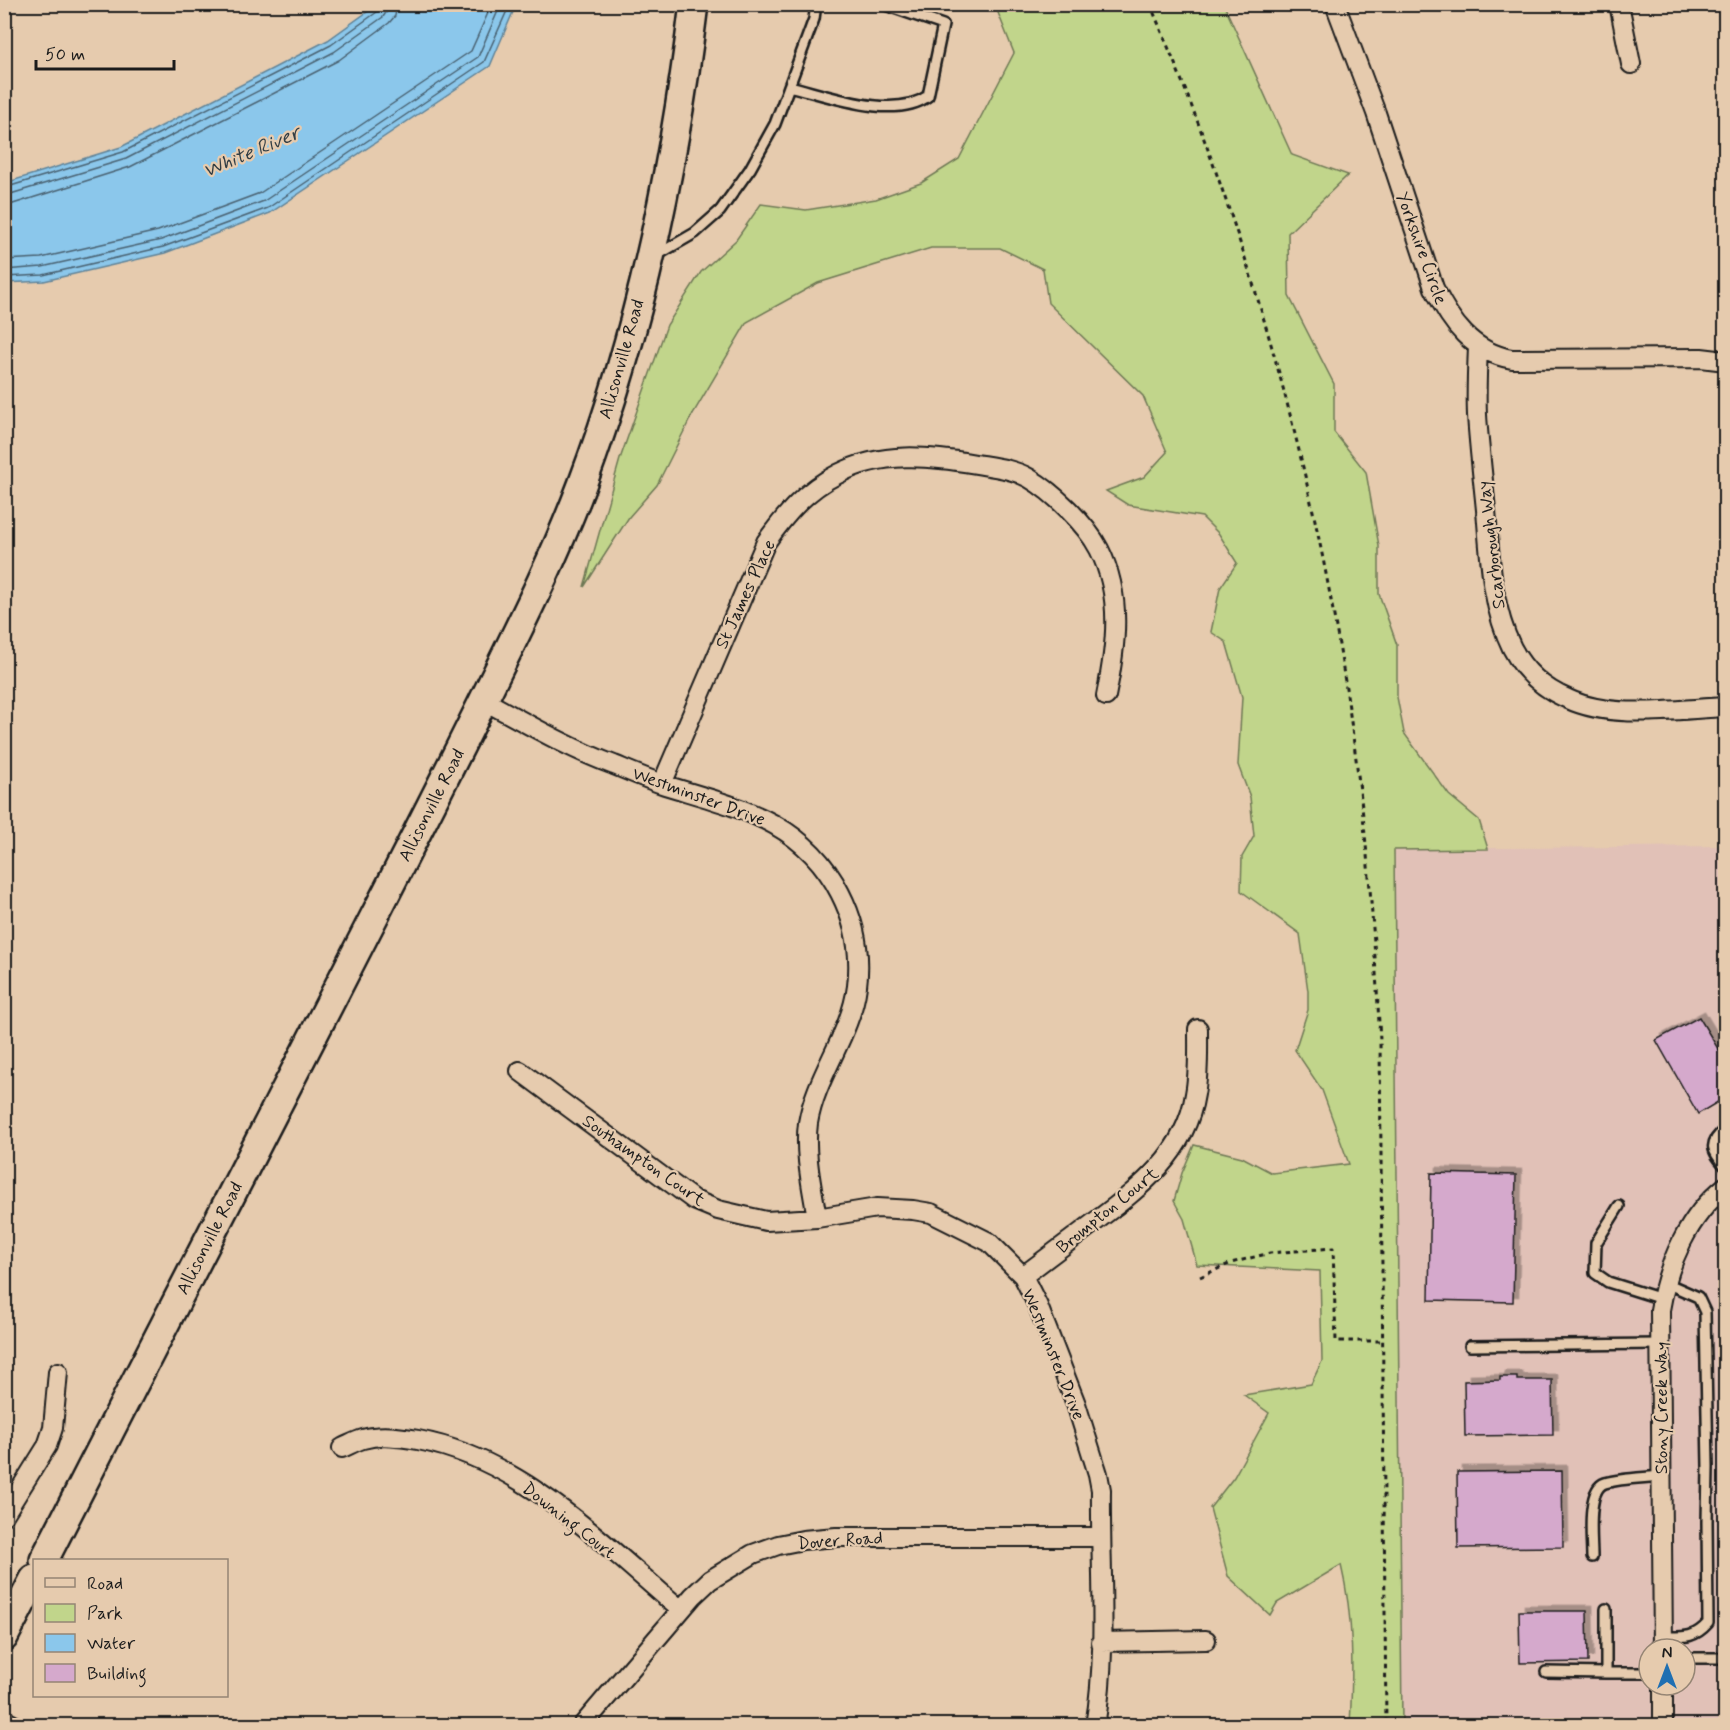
<svg xmlns="http://www.w3.org/2000/svg" width="1730" height="1730" font-family="Mynerve,sans-serif">
  <style>
    .built { fill: #e1c1b7; fill-rule: evenodd }
    .green { fill: #c1d58b; stroke: #6e7854; stroke-width: 1.5 }
    .water { fill: #8bc7eb; stroke: #5f8398; stroke-width: 1.5 }
    .lines { fill: none; stroke-linecap: round; stroke-linejoin: round }
    .shore { stroke: #48606f; stroke-width: 1.5 }
    .building { fill: #d5a9cc; stroke: #1c1c1c; stroke-width: 1.5; filter: url(#shadow) }
    .lane-casing { stroke: #1c1c1c; stroke-width: 14 }
    .street-casing { stroke: #1c1c1c; stroke-width: 22 }
    .secondary-casing { stroke: #1c1c1c; stroke-width: 32 }
    .path { stroke: #1c1c1c; stroke-width: 3; stroke-dasharray: 4.5 4.5; stroke-linecap: butt }
    .lane { stroke: #e6cbae; stroke-width: 9 }
    .street { stroke: #e6cbae; stroke-width: 18 }
    .secondary { stroke: #e6cbae; stroke-width: 27 }
    .labels { text-anchor: middle; stroke-width: 4.5; stroke-linejoin: round; paint-order: stroke }
    .street-label { font-size: 18px; fill: #1c1c1c; stroke: #e6cbae }
    .water-label { font-size: 20px; font-style: italic; fill: #323e45; stroke: #e6cbae }
  </style>
  <defs>
    <filter id="shadow"><feDropShadow dx="5.5" dy="-5.5" stdDeviation="0" flood-color="#0004"/></filter>
  </defs>
  <rect width="100%" height="100%" fill="#e6cbae"/>
  <filter id="ink" filterUnits="userSpaceOnUse"><feTurbulence type="fractalNoise" baseFrequency=".0167" numOctaves="2"/><feDisplacementMap in="SourceGraphic" scale="12" xChannelSelector="R" yChannelSelector="G"/><feConvolveMatrix kernelMatrix="1 2 1 2 8 2 1 2 1" color-interpolation-filters="sRGB"/></filter>
  <g filter="url(#ink)">
    <!-- built -->
    <path class="built" d="M1725 846V1725H1402L1394 849ZM1649 1649H1685V1685H1649Z"/>
    <!-- green -->
    <path class="green" d="M995 5H1224L1292 155 1348 175 1288 233 1289 296 1334 384V432L1366 472 1379 546V594L1397 645V697L1404 733 1449 795 1479 820 1488 849 1394 850 1402 1725H1350C1353 1671 1354 1619 1341 1565L1277 1603 1270 1615 1228 1576 1210 1508 1234 1477 1269 1413 1244 1395 1311 1384 1322 1361 1320 1271 1197 1265 1184 1219 1174 1201 1182 1173 1194 1145 1242 1157 1272 1173 1349 1164 1322 1090 1295 1050 1308 1010V991L1300 934 1241 891 1242 857 1254 836 1250 797 1238 765 1242 697 1226 642 1211 632 1220 588 1237 563 1219 534 1202 517 1128 505 1106 491 1144 477 1167 452 1143 396 1048 303 1043 269 1000 248H931L818 283 747 322 691 417 657 485 629 517 584 587 620 459 667 325 701 272 736 240 761 204 806 210 876 199 921 183 959 159 1014 53Z"/>
    <!-- water -->
    <path class="water" d="M377 5H516L490 66 270 213 165 253 44 281 5 283V183L121 147 328 40Z"/>
    <g class="lines">
      <!-- shore -->
      <path class="shore" d="M4 188 123 152 331 45 377 12 380 4
        M4 196 126 159 334 52 383 17 387 11 388 4
        M4 205 13 204 130 167 339 60 389 23 395 16 397 4
        M4 260 41 258 158 231 260 193 471 51 492 4
        M4 270 42 267 161 240 264 201 478 57 501 4
        M4 277 43 275 163 247 268 208 484 62 510 4"/>
    </g>
    <!-- building -->
    <path class="building" d="M1699 1017 1726 1062V1097L1698 1114 1656 1040Z
      M1431 1173 1516 1175 1513 1302 1429 1300Z
      M1500 1377H1517V1380H1552L1553 1435 1465 1436 1464 1381 1500 1380Z
      M1562 1471 1563 1547 1458 1548 1457 1472Z
      M1519 1611H1587L1588 1662 1520 1663Z"/>
    <g class="lines">
      <defs>
        <path id="lane" d="M789 86C827 95 894 121 928 96L943 25 882 4
          M657 255 695 233 720 211 750 169 775 124 814 19 816 4
          M1726 1129C1707 1143 1712 1151 1726 1167
          M1619 1206 1596 1243 1595 1273 1608 1282 1662 1299
          M1470 1346 1660 1344
          M1592 1557C1592 1540 1586 1489 1605 1483 1622 1478 1644 1478 1661 1476
          M1606 1609V1673H1649
          M1663 1637C1683 1637 1694 1639 1708 1623L1707 1522 1708 1467 1705 1312 1698 1297 1666 1283
          M1685 1658H1726
          M1546 1672 1606 1673"/>
        <path id="street" d="M1335 4 1376 113 1434 288C1451 323 1472 352 1512 359L1701 358 1726 361
          M1619 4 1631 64
          M1478 347C1477 370 1476 393 1477 415 1479 447 1483 479 1486 510 1490 556 1491 606 1512 648 1524 671 1544 689 1568 699 1612 720 1678 709 1726 707
          M483 700C526 723 568 748 614 765 631 772 647 779 665 785 736 807 803 820 840 893 855 922 861 954 857 986 851 1035 816 1075 808 1123 804 1154 812 1187 817 1218
          M662 784 766 542C786 514 806 490 838 474 881 451 929 456 976 464 994 467 1013 469 1029 478 1053 492 1086 524 1099 549 1123 596 1116 647 1106 696
          M520 1071 694 1200 718 1210 766 1221 817 1218 877 1208 913 1210 931 1213 989 1242 1023 1276 1038 1306 1076 1404 1098 1474 1101 1490C1100 1567 1108 1651 1095 1726
          M1023 1276C1047 1258 1072 1239 1096 1221 1141 1187 1186 1153 1195 1094 1199 1073 1198 1051 1198 1029
          M342 1448C349 1445 356 1441 363 1439 381 1434 400 1437 418 1440 522 1459 603 1544 681 1610
          M4 1515 47 1446 53 1428 58 1372
          M1101 1642 1206 1640
          M1663 1649 1660 1310C1668 1263 1688 1216 1726 1186
          M1663 1685V1726
          M4 1720 15 1726
          M582 1726 693 1596 710 1580 753 1554 778 1545 803 1540 836 1537H1100"/>
        <path id="secondary" d="M44 1560C140 1373 235 1186 332 999 385 895 439 791 490 687 523 620 556 554 582 485 640 331 674 168 694 4
          M4 1637 34 1579"/>
      </defs>
      <!-- lane casing -->
      <use href="#lane" class="lane-casing"/>
      <!-- street casing -->
      <use href="#street" class="street-casing"/>
      <!-- secondary casing -->
      <use href="#secondary" class="secondary-casing"/>
      <!-- path -->
      <path class="path" d="M1150 4C1257 252 1327 516 1359 783 1370 868 1375 954 1380 1040L1386 1726
        M1200 1277 1231 1263 1270 1253 1333 1248 1336 1341H1383"/>
      <!-- lane -->
      <use href="#lane" class="lane"/>
      <!-- street -->
      <use href="#street" class="street"/>
      <!-- secondary -->
      <use href="#secondary" class="secondary"/>
    </g>
  </g>
  <g class="labels">
    <!-- street labels -->
    <g class="street-label">
      <text transform="translate(1422 248) rotate(70)" y="6">Yorkshire Circle</text>
      <text transform="translate(621 359) rotate(-74)" y="6">Allisonville Road</text>
      <text transform="translate(1491 545) rotate(-97)" y="6">Scarborough Way</text>
      <text transform="translate(745 594) rotate(-65)" y="6">St James Place</text>
      <text transform="translate(699 796) rotate(20)" y="6">Westminster Drive</text>
      <text transform="translate(431 805) rotate(-63)" y="6">Allisonville Road</text>
      <text transform="translate(644 1160) rotate(35)" y="6">Southampton Court</text>
      <text transform="translate(1107 1210) rotate(-39)" y="6">Brompton Court</text>
      <text transform="translate(209 1238) rotate(-63)" y="6">Allisonville Road</text>
      <text transform="translate(1054 1354) rotate(68)" y="6">Westminster Drive</text>
      <text transform="translate(1661 1408) rotate(-90)" y="6">Stony Creek Way</text>
      <text transform="translate(569 1520) rotate(38)" y="6">Downing Court</text>
      <text transform="translate(840 1540) rotate(-4)" y="6">Dover Road</text>
    </g>
    <!-- water labels -->
    <g class="water-label">
      <text transform="translate(251 151) rotate(-23)" y="7">White River</text>
    </g>
  </g>
  <!-- margin -->
  <rect width="1730" height="1730" fill="none" stroke="#e6cbae" stroke-width="24"/>
  <rect x="12" y="12" width="1706" height="1706" fill="none" stroke="#1c1c1c" stroke-width="2" filter="url(#ink)"/>
  <!-- legend -->
  <rect x="33" y="1559" width="195" height="138" fill="#e6cbae" stroke="#958574" stroke-width="1.5"/>
  <rect x="45" y="1578" width="30" height="9" fill="#e6cbae" stroke="#958574" stroke-width="1.5"/>
  <text x="87" y="1589" font-size="18" fill="#1c1c1c">Road</text>
  <rect x="45" y="1604" width="30" height="18" fill="#c1d58b" stroke="#958574" stroke-width="1.5"/>
  <text x="87" y="1619" font-size="18" fill="#1c1c1c">Park</text>
  <rect x="45" y="1634" width="30" height="18" fill="#8bc7eb" stroke="#958574" stroke-width="1.5"/>
  <text x="87" y="1649" font-size="18" fill="#1c1c1c">Water</text>
  <rect x="45" y="1664" width="30" height="18" fill="#d5a9cc" stroke="#958574" stroke-width="1.5"/>
  <text x="87" y="1679" font-size="18" fill="#1c1c1c">Building</text>
  <!-- north arrow -->
  <g transform="translate(1667 1667)"><circle r="28" fill="#e6cbae" stroke="#958574" stroke-width="1.5"/>
  <path d="M0-4.5L10 22L0 15L-10 22Z" fill="#1f6fb2"/>
  <text y="-9" font-size="16" font-weight="bold" text-anchor="middle" fill="#1c1c1c">N</text>
  </g>
  <!-- scale -->
  <path d="M36 60v9h138v-9" fill="none" stroke="#1c1c1c" stroke-width="3"/>
  <text x="45" y="60" font-size="18" fill="#1c1c1c" stroke="#e6cbae" stroke-width="4.5" paint-order="stroke">50 m</text>
</svg>
